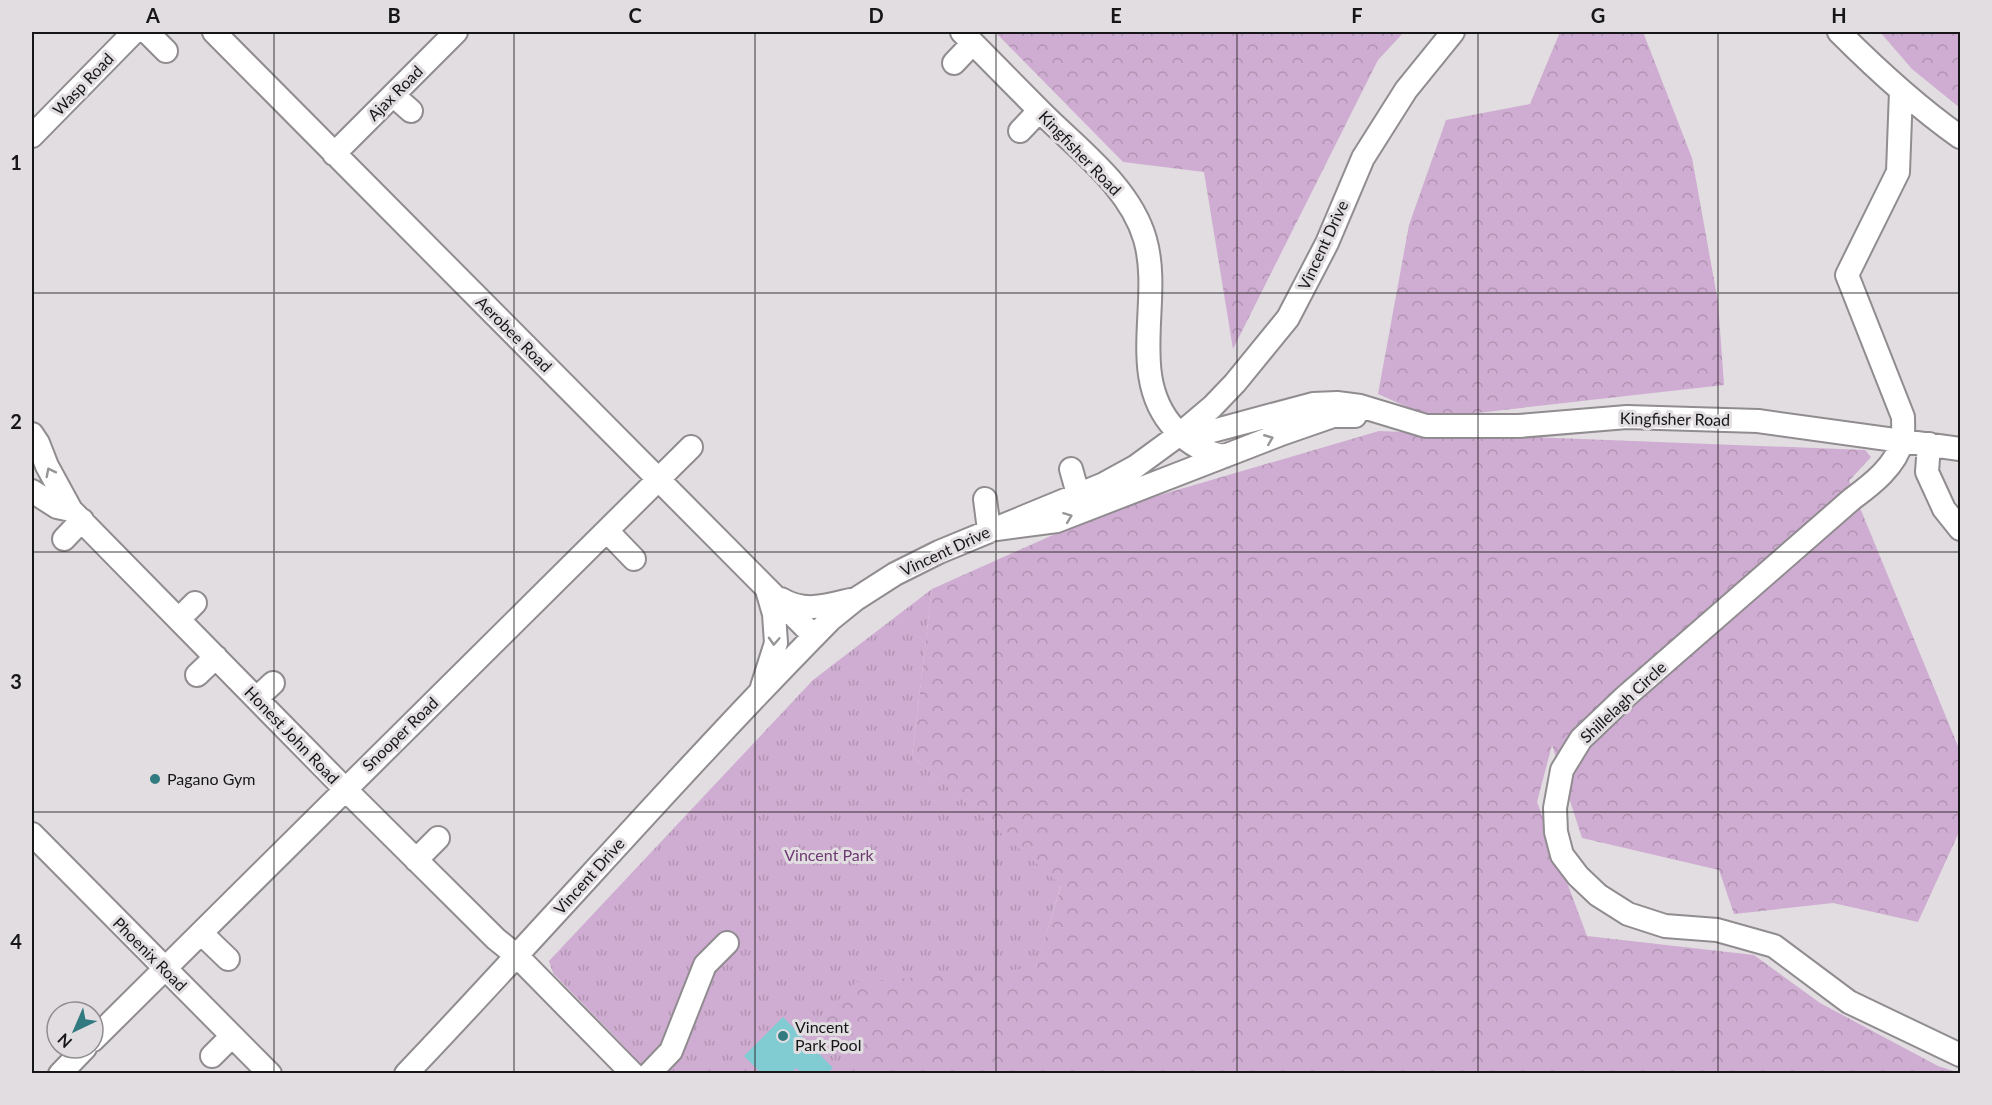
<svg xmlns="http://www.w3.org/2000/svg" width="1992" height="1105" font-family="Lato,sans-serif">
  <style>
    .forest { fill: url(#forest-crowns) }
    .park { fill: url(#park-tufts) }
    .water { fill: #81ccd2 }
    .lines { fill: none; stroke-linecap: round; stroke-linejoin: round }
    .minor-casing { stroke: #908c90; stroke-width: 26 }
    .minor { stroke: #fff; stroke-width: 22 }
    .oneway { stroke: #979697 }
    .grid { fill: none; stroke: #171617; stroke-width: 1.5; stroke-opacity: 0.55 }
    .poi-dot { fill: #317a80; stroke: #e1dde1; stroke-width: 2 }
    .labels { text-anchor: middle; stroke-width: 6; stroke-linejoin: round; paint-order: stroke }
    .street-label { font-size: 16px; fill: #171617; stroke: #e1dde1 }
    .poi-label { font-size: 16px; fill: #171617; stroke: #e1dde1; text-anchor: start }
    .park-label { font-size: 16px; fill: #6d3b71; stroke: #e1dde1 }
    .neatline { fill: none; stroke: #171617; stroke-width: 2 }
    .grid-label { font-size: 20px; text-anchor: middle; font-weight: bold; fill: #171617 }
  </style>
  <defs>
    <pattern id="forest-crowns" width="20" height="18" patternUnits="userSpaceOnUse" patternTransform="scale(1.5)"><rect width="20" height="18" fill="#cfacd1"/><path d="M2 6a3 3 0 1 1 6 0M12 15a3 3 0 1 1 6 0" fill="none" stroke="#b193b3"/></pattern>
    <pattern id="park-tufts" width="24" height="20" patternUnits="userSpaceOnUse" patternTransform="scale(1.5)"><rect width="24" height="20" fill="#cfacd1"/><path d="M3 7l-1-3M5 7V3M7 7l1-3M15 17l-1-3M17 17v-4M19 17l1-3" fill="none" stroke="#b193b3"/></pattern>
  </defs>
  <rect width="100%" height="100%" fill="#e1dde1"/>
  <!-- forest -->
  <path class="forest" d="M995 32H1404L1378 60 1233 349 1204 172 1123 162Z
    M1560 32H1643L1692 158 1718 302 1724 385 1432 418 1378 394 1409 225 1446 120 1530 104Z
    M1880 32H1960V108L1912 69Z
    M1379 431 1865 450 1871 457 1849 481 1960 751V830L1918 922 1833 903 1734 914 1719 870 1582 838 1552 745 1537 802 1587 936 1754 955 1820 1003 1938 1066 1960 1073 873 1074 819 1020 856 981 1036 967 1061 886 912 756 932 589 1109 510Z"/>
  <!-- park -->
  <path class="park" d="M932 589 912 756 1061 885 1036 968 856 982 819 1020 873 1073 651 1074 553 973 549 961 813 680Z"/>
  <!-- water -->
  <path class="water" d="M783 1017 833 1068 827 1073H802L796 1068 791 1073H761L744 1056Z"/>
  <g class="lines">
    <defs>
      <path id="minor" d="M147 32 166 51
        M214 32 814 636
        M962 32C989 59 1015 86 1042 113 1079 150 1130 187 1145 239 1163 301 1126 377 1175 429 1189 444 1205 453 1225 456
        M1839 32C1877 70 1916 106 1960 137
        M954 63 973 43
        M1901 91 1898 172 1847 275 1903 417C1903 425 1904 434 1902 441 1896 466 1871 485 1852 499L1625 697 1581 739 1562 770 1555 808 1556 832 1562 855 1578 876 1598 895 1628 914 1665 926 1717 930 1774 946 1849 1002 1960 1055
        M393 95 411 111
        M1020 131 1039 111
        M32 136 134 32
        M334 154 456 32
        M32 434 38 443 47 466 71 510 345 789 496 939 517 956 633 1074
        M1180 434 1205 433 1313 404 1337 403 1360 406 1426 426H1519L1627 417 1758 421 1960 449
        M1929 444 1927 472 1944 509 1960 529
        M1071 469 1078 494
        M32 491 57 507 71 510
        M985 499 989 530 1057 521 1284 433 1333 416H1355
        M607 531 634 559
        M64 539 82 520
        M781 599C804 613 826 606 850 600
        M179 619 195 603
        M197 675 216 657
        M762 687 776 643 774 614 767 590
        M257 698 273 683
        M32 834 270 1074
        M416 860 438 838
        M201 933 228 959
        M93 1040 691 447
        M212 1056 232 1036
        M60 1074 85 1048
        M406 1074C549 924 685 767 830 620L856 599 895 574 939 552 1104 484 1135 467 1180 434 1212 407 1235 383 1288 318 1327 243 1363 158 1406 90 1453 32
        M649 1074 671 1051 705 965 727 943"/>
    </defs>
    <!-- minor casing -->
    <use href="#minor" class="minor-casing"/>
    <!-- minor -->
    <use href="#minor" class="minor"/>
  </g>
  <!-- one-way arrows -->
  <defs><path id="oneway-chevron" d="M-2-3.5L2.5 0L-2 3.5" fill="none" stroke-width="1.6" stroke-linecap="round" stroke-linejoin="round" transform="scale(1.5)"/></defs>
  <g class="oneway">
    <use href="#oneway-chevron" transform="translate(1269 439) rotate(-22)"/>
    <use href="#oneway-chevron" transform="translate(50 472) rotate(-117)"/>
    <use href="#oneway-chevron" transform="translate(1068 517) rotate(-21)"/>
    <use href="#oneway-chevron" transform="translate(774 641) rotate(93)"/>
  </g>
  <!-- grid -->
  <path class="grid" d="M274 32V1074M514 32V1074M755 32V1074M996 32V1074M1237 32V1074M1478 32V1074M1718 32V1074M32 293H1960M32 552H1960M32 812H1960"/>
  <!-- markers -->
  <g class="poi-dot">
    <circle cx="155" cy="779" r="6"/>
    <circle cx="783" cy="1036" r="6"/>
  </g>
  <g class="labels">
    <!-- street labels -->
    <g class="street-label">
      <text transform="translate(83 84) rotate(-46)" y="6">Wasp Road</text>
      <text transform="translate(395 93) rotate(-45)" y="6">Ajax Road</text>
      <text transform="translate(1080 153) rotate(46)" y="6">Kingfisher Road</text>
      <text transform="translate(1323 245) rotate(-65)" y="6">Vincent Drive</text>
      <text transform="translate(514 334) rotate(45)" y="6">Aerobee Road</text>
      <text transform="translate(1675 419) rotate(1)" y="6">Kingfisher Road</text>
      <text transform="translate(945 551) rotate(-25)" y="6">Vincent Drive</text>
      <text transform="translate(1623 702) rotate(-43)" y="6">Shillelagh Circle</text>
      <text transform="translate(400 734) rotate(-44)" y="6">Snooper Road</text>
      <text transform="translate(292 735) rotate(46)" y="6">Honest John Road</text>
      <text transform="translate(589 876) rotate(-48)" y="6">Vincent Drive</text>
      <text transform="translate(150 954) rotate(45)" y="6">Phoenix Road</text>
    </g>
    <!-- poi labels -->
    <g class="poi-label">
      <text x="167" y="785">Pagano Gym</text>
      <text x="795" y="1033">Vincent<tspan x="795" dy="18">Park Pool</tspan></text>
    </g>
    <!-- park labels -->
    <g class="park-label">
      <text x="829" y="861">Vincent Park</text>
    </g>
  </g>
  <!-- border -->
  <rect width="1992" height="1105" fill="none" stroke="#e1dde1" stroke-width="66"/>
  <!-- north arrow -->
  <g transform="translate(75 1030) rotate(224)"><circle r="28" fill="#e1dde1" stroke="#908d90" stroke-width="1.5"/>
  <path d="M0-4.5L10 22L0 15L-10 22Z" fill="#317a80"/>
  <text y="-9" font-size="16" font-weight="bold" text-anchor="middle" fill="#171617">N</text>
  </g>
  <rect x="33" y="33" width="1926" height="1039" class="neatline"/>
  <g class="grid-label">
    <text x="153" y="23">A</text>
    <text x="394" y="23">B</text>
    <text x="635" y="23">C</text>
    <text x="876" y="23">D</text>
    <text x="1116" y="23">E</text>
    <text x="1357" y="23">F</text>
    <text x="1598" y="23">G</text>
    <text x="1839" y="23">H</text>
    <text x="16" y="170">1</text>
    <text x="16" y="429">2</text>
    <text x="16" y="689">3</text>
    <text x="16" y="949">4</text>
  </g>
</svg>
